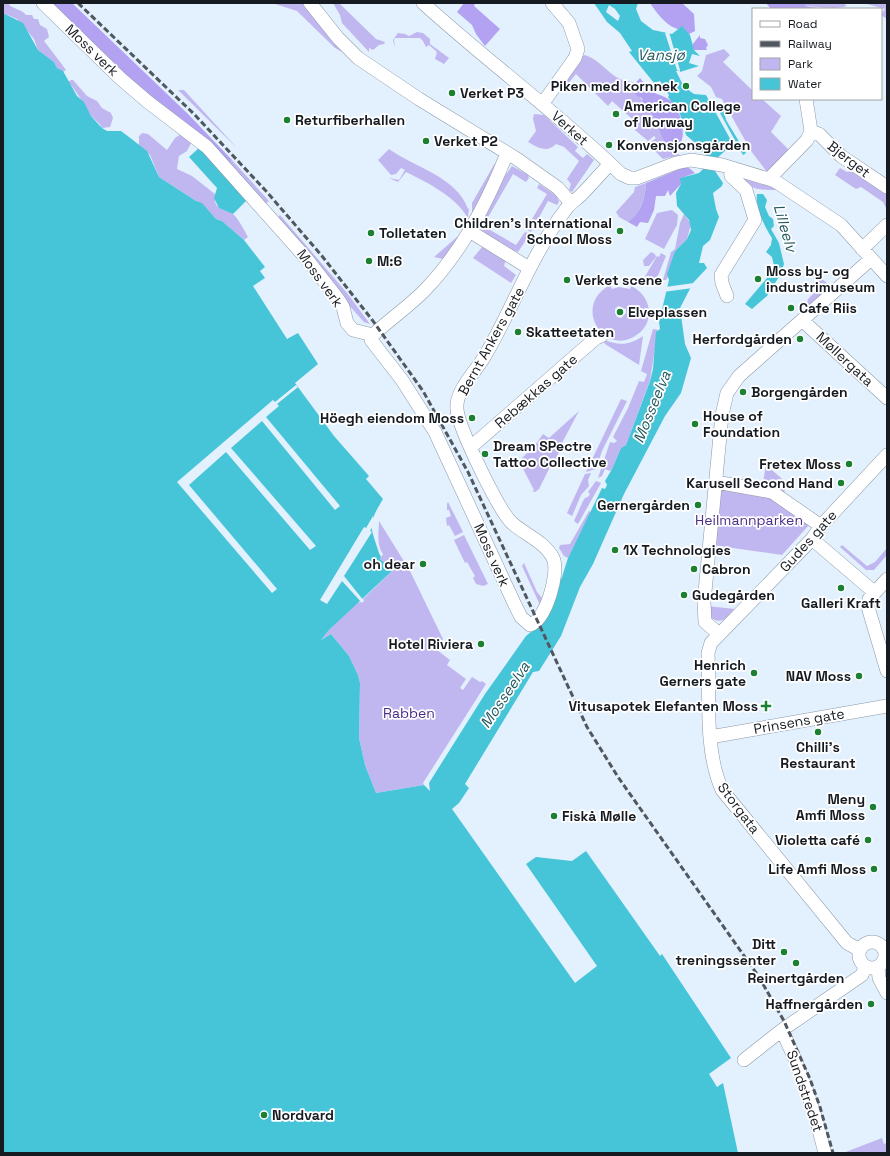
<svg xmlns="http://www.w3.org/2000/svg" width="890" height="1156" font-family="'Space Grotesk',sans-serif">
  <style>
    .green { fill: #c1b7f0; fill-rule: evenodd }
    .forest { fill: #b2a2f1 }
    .water { fill: #46c5d8; fill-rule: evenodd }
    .pier { fill: #e3f0fd }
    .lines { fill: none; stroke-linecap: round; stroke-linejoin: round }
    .minor-casing { stroke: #8b99a9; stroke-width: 14 }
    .minor { stroke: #fff; stroke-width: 13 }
    .rail { stroke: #50575f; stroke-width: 3; stroke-dasharray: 6 3; stroke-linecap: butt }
    .poi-dot { fill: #1c8033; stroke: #fff; stroke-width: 1.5 }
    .labels { text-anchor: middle; stroke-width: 3.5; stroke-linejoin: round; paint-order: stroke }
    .street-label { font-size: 14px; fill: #161b21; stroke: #fff }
    .poi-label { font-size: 14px; font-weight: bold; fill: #161b21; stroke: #fff; text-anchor: start }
    .park-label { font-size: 14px; fill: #492e87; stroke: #fff }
    .water-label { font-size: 15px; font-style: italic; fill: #235860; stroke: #fff }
  </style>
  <rect width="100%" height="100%" fill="#e3f0fd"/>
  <!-- green -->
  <path class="green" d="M3 3H8C12 10 21 8 26 15H32L34 19H38L40 25 47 29 49 37 44 41C51 50 58 59 66 70L63 72 57 68 54 62 38 50 34 39 17 19 3 13Z
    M272 3H304L350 56 335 48 297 11Z
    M333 3H339L376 39 385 42 384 44 379 45 373 50 369 48V52L342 23 340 15Z
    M805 3H843L847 6C832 10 820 7 805 6Z
    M863 3H887V19L881 15 885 9Z
    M417 32 423 33 430 39V44L449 58 444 64 435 59 437 52 429 45 426 47 423 41 420 38H396L394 39 395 48 393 40 398 33 405 34 409 36Z
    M724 49 730 55 723 62 753 91V99H762L781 116 771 132 791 152 767 172 751 151 722 99 716 97 711 87 697 76 702 71 706 55Z
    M585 55C605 62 612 83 635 82L631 88C641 97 648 107 655 118 662 129 661 139 672 148V151L680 155 663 159 651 147V142L656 138 654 136 648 141 635 130 639 125 612 101 608 106 576 74 566 86 564 83 583 56Z
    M71 80H73L87 96 97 101 102 108 111 113 113 118 110 127 102 128C100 123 95 120 91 116 84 105 77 91 68 82Z
    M178 90H184L237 148Z
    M534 114 544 115 578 147 575 151 583 158 587 154 594 160 572 192 569 190 571 184 567 179 579 161 564 147 556 144C547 153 538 148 528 142L536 131 533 119Z
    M142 133 148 134 167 150 175 138 181 134 191 143 187 151 179 156 177 169 192 176 215 194C213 212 225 207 234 215 239 220 244 230 248 237L244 240 222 221 216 219 201 203 196 201 159 177 150 155 139 146V136Z
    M389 149C414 167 457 177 468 209L469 208 468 218C455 196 428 183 406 172L398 182 389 178 399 180 405 170 401 168 396 174 391 175 378 160Z
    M232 160 269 201 265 204 228 164Z
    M495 163 494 171 472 214V203Z
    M512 166 528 175 529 178 526 182 513 174 483 226 516 245 525 232 530 234 518 252C504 248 492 238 480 229V226L502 180Z
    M840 168 847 172 852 170 887 191V210L883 202 861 187 856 189 835 175Z
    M735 176 780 190C755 190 754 190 735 176Z
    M646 183C645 200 641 212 628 222L619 217 616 212 634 192 635 187Z
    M539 184 557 196 559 202 557 205 548 201 531 232 526 229 547 194 537 188Z
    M672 210 678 215 677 225 664 249 645 239 657 213Z
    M684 214 691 224 687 239 675 251 668 277 666 280H663L671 252 675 249 680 223Z
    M280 215 347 293 370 324 364 322 338 293 278 217Z
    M457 237 458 239 443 259 434 257Z
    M483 246 506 259 504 266 516 275 511 283 473 258Z
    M651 252 655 254 656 257 649 266H644L643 260Z
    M661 253 666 256 654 285 652 286 643 280 657 256 659 257Z
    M818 275 829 285 826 287 828 290 806 308 808 299 815 292Z
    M610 285 612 289 619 287 630 289 631 286C642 291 649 301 649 313 649 321 645 329 638 334 607 359 570 307 610 285ZM618 306 626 309V313L621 318 617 317 615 313V309Z
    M653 329 658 330 650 380 626 445 621 448 612 469 610 471 605 469 602 476 598 478 610 442 614 443 617 441 613 437 628 408 639 381 644 382 647 374 641 371Z
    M643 336 639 365 605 344 604 342 605 340C619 346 630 345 643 336Z
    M621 399 627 401 602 451 596 469 586 472Z
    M579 411 563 441 555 462 550 467 539 489 535 492 532 491 534 490 519 461 536 444 543 434 549 438Z
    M766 465 788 484 783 494 762 488Z
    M591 473 588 480 589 486 581 495 573 514 572 516 567 513 585 474Z
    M596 481 601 483 578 524 574 521 583 501 585 498 588 497 590 494 588 492Z
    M720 483 771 493 809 525 782 555 713 545Z
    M448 502 463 532 455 536 449 525 447 526 446 518 451 516 449 510H447V504Z
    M589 511 591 512 568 558 564 556 559 548 560 545 570 544Z
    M379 521 410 571 443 639 437 650 450 660 447 665 466 679 460 688 463 690 472 677 480 682 482 681 486 684 423 783 424 785 376 793 365 765 359 738 360 683 358 675 349 656 331 634 321 640 329 630 357 603 364 601 363 599 393 570 380 559 383 554C376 544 379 531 379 521Z
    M464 535 488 584 483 586 476 584 473 578 475 576 467 562 465 563 454 540Z
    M842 545 867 566 875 562 887 548V555L874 570H866L840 547Z
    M524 563 537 592 542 598 540 605 522 566Z
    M707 606 735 609C728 617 721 626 710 617Z
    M882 1138 884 1144 887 1143V1153H843Z"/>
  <!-- forest -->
  <path class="forest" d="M49 3H72L188 114 232 160 228 164 158 106Z
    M464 3H475L474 6 500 29 485 46 476 34 472 25 457 12Z
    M650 3H682L694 14 695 31 689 34C684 30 680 30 675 28 666 25 655 11 650 3Z
    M766 3H805V6L823 9H771Z
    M700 35V38L705 39 708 45 706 48 707 50H694L692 45Z
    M640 78C644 83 648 89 653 92 660 96 666 96 672 102 680 109 686 132 681 142L671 147C660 141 661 129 655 119 650 109 645 111 642 98L637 96 631 88Z
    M682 168H689L695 173 681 178V184L670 196 668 190 665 196H656L654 210 648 223 640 222 637 227 628 222C641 212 645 200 646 183Z"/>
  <!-- water -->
  <path class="water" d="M594 3H638L636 9 641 21 653 30 672 34 682 26 690 35 694 50 700 56 692 54 689 63 699 66 680 72V70L676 71 681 81 665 90 660 81 654 83 629 52 632 51 620 33 607 22ZM609 5 615 9 620 16 618 21 606 12Z
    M3 13 23 23 38 50 54 62 57 68 63 71 77 96 84 102 91 116 102 128 107 131H121L129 137 147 151 159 177 196 201 202 203 216 219 222 221 244 240 265 267 260 271 265 278 253 286 287 339 298 333 318 364 295 383 334 436 369 476 366 479 383 499C367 526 370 524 379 553L381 557 380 559 393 570 329 630 321 640 331 634 349 656 358 675 360 683 359 738 365 765 376 793 424 785 430 791 429 783 485 694 526 636 539 625 562 577 568 558 602 488 605 489 607 485 605 481 612 469 621 448 626 445 650 381 653 369 656 332 660 329 659 322 669 280 667 274 675 251 687 239 691 230 689 220 677 206 676 193 681 184 680 178 699 173 704 168V157L700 147 686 135 680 114 668 97 669 95 666 91 681 81 684 87 694 94 706 95 734 146 725 151 716 159 715 171 723 183 722 186 713 193 716 209 719 217 710 240 703 246 699 263H704L707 268 693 283 680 308 685 344 691 358 681 393 665 416 624 494 593 564 580 587 561 636 539 671 533 672 465 784 469 788 459 803 452 809 575 983 597 966 526 864 536 857 572 861 586 851 660 956 662 954 731 1058 709 1074 717 1087 723 1083 738 1153H3Z
    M723 107 726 120 746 153 743 155 720 113 719 109Z
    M200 147 247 200 233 214 219 208 214 198 217 188 189 157Z
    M757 194H763L767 200 765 207 769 216 773 219 774 226 771 229 779 243 784 264 780 275 767 296 752 309 745 304 767 278 774 266 772 257 766 252 771 245 772 238C764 226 755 206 757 194Z"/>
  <!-- pier -->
  <path class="pier" d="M669 32 680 70H677L665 33Z
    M694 283 693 288 663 292 665 287Z
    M296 385 298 387 277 404 279 406 266 417 340 506 335 510 262 421 231 448 316 546 310 550 226 452 189 485 277 589 272 593 177 482 273 400 275 402Z
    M373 516V526L370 531 372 532 344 576 364 601 362 603 342 581 327 604 320 600 364 527 366 528Z"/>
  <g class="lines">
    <defs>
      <path id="minor" d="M43 3 120 78 148 102 207 147 306 258 338 299 343 307 347 323 353 330 373 335 371 340 402 380 435 432 515 605 521 617 530 625C546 620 560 572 553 558 545 542 524 534 512 523 499 511 458 427 457 409 455 392 474 373 483 359 512 311 531 255 566 209 570 203 576 200 581 195 591 185 600 174 610 164
        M310 3 338 38 358 58 419 99 517 159 558 188 571 203
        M423 3C488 62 558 113 621 174L630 178H637L676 163 691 160 722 165 775 181 841 225 887 276
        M543 103 575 58 578 49 569 23 552 3
        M811 131 819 134 841 156 887 187
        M769 179 807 140 811 131 806 99
        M471 232 529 268
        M862 249 887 225
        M727 296 722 283 721 275 755 220 746 190 731 176 730 168
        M803 321 887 398
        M373 335C389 320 408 307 424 291 462 252 487 204 507 153
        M471 447 596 338 601 336
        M716 482 772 492 821 526
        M812 539 874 592
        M887 579 869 599 868 607 887 671
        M719 634 705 622 704 602 722 415 727 393 739 376 871 259
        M710 737 887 706
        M859 955a13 13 0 1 1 26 0a13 13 0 1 1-26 0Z
        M860 950 847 943 722 790C704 749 710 697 708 653L711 643 812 539 821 526 887 455
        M878 967 879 978 887 993
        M782 1030C801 1070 815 1110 825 1153
        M744 1060 782 1030 862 975 865 967"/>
    </defs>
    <!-- minor casing -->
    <use href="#minor" class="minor-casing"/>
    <!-- minor -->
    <use href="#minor" class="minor"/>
    <!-- rail -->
    <path class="rail" d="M78 3 194 114 266 191 322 256 373 321 423 391 468 472 587 727 618 777 759 977 784 1021 810 1079 820 1107 833 1153"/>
  </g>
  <!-- markers -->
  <g class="poi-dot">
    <circle cx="686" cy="86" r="4"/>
    <circle cx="452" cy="93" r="4"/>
    <circle cx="616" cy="114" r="4"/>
    <circle cx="287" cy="120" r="4"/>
    <circle cx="426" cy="141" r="4"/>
    <circle cx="609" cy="145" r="4"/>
    <circle cx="620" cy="231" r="4"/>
    <circle cx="371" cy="233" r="4"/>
    <circle cx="369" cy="261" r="4"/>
    <circle cx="758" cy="279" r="4"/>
    <circle cx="567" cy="280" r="4"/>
    <circle cx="791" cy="308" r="4"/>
    <circle cx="620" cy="312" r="4"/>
    <circle cx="518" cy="332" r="4"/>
    <circle cx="800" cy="339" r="4"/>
    <circle cx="743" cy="392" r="4"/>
    <circle cx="472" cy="418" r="4"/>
    <circle cx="695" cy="424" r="4"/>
    <circle cx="485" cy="454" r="4"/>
    <circle cx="849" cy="464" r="4"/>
    <circle cx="841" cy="483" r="4"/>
    <circle cx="698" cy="505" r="4"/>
    <circle cx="615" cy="550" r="4"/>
    <circle cx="423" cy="564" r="4"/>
    <circle cx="694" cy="569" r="4"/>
    <circle cx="841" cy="588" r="4"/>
    <circle cx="684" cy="595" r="4"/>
    <circle cx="481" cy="644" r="4"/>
    <circle cx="754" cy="673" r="4"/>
    <circle cx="859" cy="676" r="4"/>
    <path d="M764 700h4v4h4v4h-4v4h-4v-4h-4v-4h4z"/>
    <circle cx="818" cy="732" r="4"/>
    <circle cx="873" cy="807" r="4"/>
    <circle cx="554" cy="816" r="4"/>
    <circle cx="868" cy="840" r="4"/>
    <circle cx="874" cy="869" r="4"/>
    <circle cx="784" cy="952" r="4"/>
    <circle cx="796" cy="963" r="4"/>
    <circle cx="871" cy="1004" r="4"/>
    <circle cx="264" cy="1115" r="4"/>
  </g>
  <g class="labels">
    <!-- street labels -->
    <g class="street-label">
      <text transform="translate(92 50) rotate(44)" y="5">Moss verk</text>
      <text transform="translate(570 128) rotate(42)" y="5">Verket</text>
      <text transform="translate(849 159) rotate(38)" y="5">Bjerget</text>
      <text transform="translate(320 278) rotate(54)" y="5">Moss verk</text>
      <text transform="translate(491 341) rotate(-61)" y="5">Bernt Ankers gate</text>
      <text transform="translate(845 359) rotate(43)" y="5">Møllergata</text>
      <text transform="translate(536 391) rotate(-41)" y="5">Rebækkas gate</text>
      <text transform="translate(808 541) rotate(-48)" y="5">Gudes gate</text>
      <text transform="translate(492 555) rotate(66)" y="5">Moss verk</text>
      <text transform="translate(799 721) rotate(-10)" y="5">Prinsens gate</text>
      <text transform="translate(739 808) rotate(53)" y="5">Storgata</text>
      <text transform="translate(805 1091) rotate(71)" y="5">Sundstredet</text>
    </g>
    <!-- poi labels -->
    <g class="poi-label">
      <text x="678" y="91" text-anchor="end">Piken med kornnek</text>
      <text x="460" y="98">Verket P3</text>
      <text x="624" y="111">American College<tspan x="624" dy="16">of Norway</tspan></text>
      <text x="295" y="125">Returfiberhallen</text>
      <text x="434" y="146">Verket P2</text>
      <text x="617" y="150">Konvensjonsgården</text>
      <text x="612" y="228" text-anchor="end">Children's International<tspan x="612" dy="16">School Moss</tspan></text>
      <text x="379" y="238">Tolletaten</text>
      <text x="377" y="266">M:6</text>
      <text x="766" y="276">Moss by- og<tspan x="766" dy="16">industrimuseum</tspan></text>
      <text x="575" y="285">Verket scene</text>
      <text x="799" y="313">Cafe Riis</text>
      <text x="628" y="317">Elveplassen</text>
      <text x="526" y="337">Skatteetaten</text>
      <text x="792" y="344" text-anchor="end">Herfordgården</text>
      <text x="751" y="397">Borgengården</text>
      <text x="703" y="421">House of<tspan x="703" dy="16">Foundation</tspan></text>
      <text x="464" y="423" text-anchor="end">Höegh eiendom Moss</text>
      <text x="493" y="451">Dream SPectre<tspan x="493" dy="16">Tattoo Collective</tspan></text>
      <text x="841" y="469" text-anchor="end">Fretex Moss</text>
      <text x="833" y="488" text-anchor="end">Karusell Second Hand</text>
      <text x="690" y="510" text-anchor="end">Gernergården</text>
      <text x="623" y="555">1X Technologies</text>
      <text x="415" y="569" text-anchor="end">oh dear</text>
      <text x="702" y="574">Cabron</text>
      <text x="692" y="600">Gudegården</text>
      <text x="841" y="608" text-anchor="middle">Galleri Kraft</text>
      <text x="473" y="649" text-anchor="end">Hotel Riviera</text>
      <text x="746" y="670" text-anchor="end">Henrich<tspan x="746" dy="16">Gerners gate</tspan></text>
      <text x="851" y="681" text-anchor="end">NAV Moss</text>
      <text x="758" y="711" text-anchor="end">Vitusapotek Elefanten Moss</text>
      <text x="818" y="752" text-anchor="middle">Chilli's<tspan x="818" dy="16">Restaurant</tspan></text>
      <text x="865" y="804" text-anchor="end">Meny<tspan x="865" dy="16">Amfi Moss</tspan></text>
      <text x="562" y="821">Fiskå Mølle</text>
      <text x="860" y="845" text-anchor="end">Violetta café</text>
      <text x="866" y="874" text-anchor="end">Life Amfi Moss</text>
      <text x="776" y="949" text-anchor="end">Ditt<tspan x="776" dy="16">treningssenter</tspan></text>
      <text x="796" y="983" text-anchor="middle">Reinertgården</text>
      <text x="863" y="1009" text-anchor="end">Haffnergården</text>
      <text x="272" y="1120">Nordvard</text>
    </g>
    <!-- park labels -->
    <g class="park-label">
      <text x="749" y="525">Heilmannparken</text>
      <text x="409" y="718">Rabben</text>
    </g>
    <!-- water labels -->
    <g class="water-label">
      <text x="661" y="60">Vansjø</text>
      <text transform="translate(785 228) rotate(74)" y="5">Lilleelv</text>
      <text transform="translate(652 407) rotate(-68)" y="5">Mosseelva</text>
      <text transform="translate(505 695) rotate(-56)" y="5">Mosseelva</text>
    </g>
  </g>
  <!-- border -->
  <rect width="890" height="1156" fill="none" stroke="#161b21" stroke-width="8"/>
  <!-- legend -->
  <rect x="752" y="8" width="130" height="92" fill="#ffffff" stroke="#a2a4a6"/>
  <rect x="760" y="21" width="20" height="6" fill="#ffffff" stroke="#a2a4a6"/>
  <text x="788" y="28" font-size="12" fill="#161b21">Road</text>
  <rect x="760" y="41" width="20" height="6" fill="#50575f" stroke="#a2a4a6"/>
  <text x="788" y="48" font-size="12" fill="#161b21">Railway</text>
  <rect x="760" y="58" width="20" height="12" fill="#c1b7f0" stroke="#a2a4a6"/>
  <text x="788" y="68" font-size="12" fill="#161b21">Park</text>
  <rect x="760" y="78" width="20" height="12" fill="#46c5d8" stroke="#a2a4a6"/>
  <text x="788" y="88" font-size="12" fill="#161b21">Water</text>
</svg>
